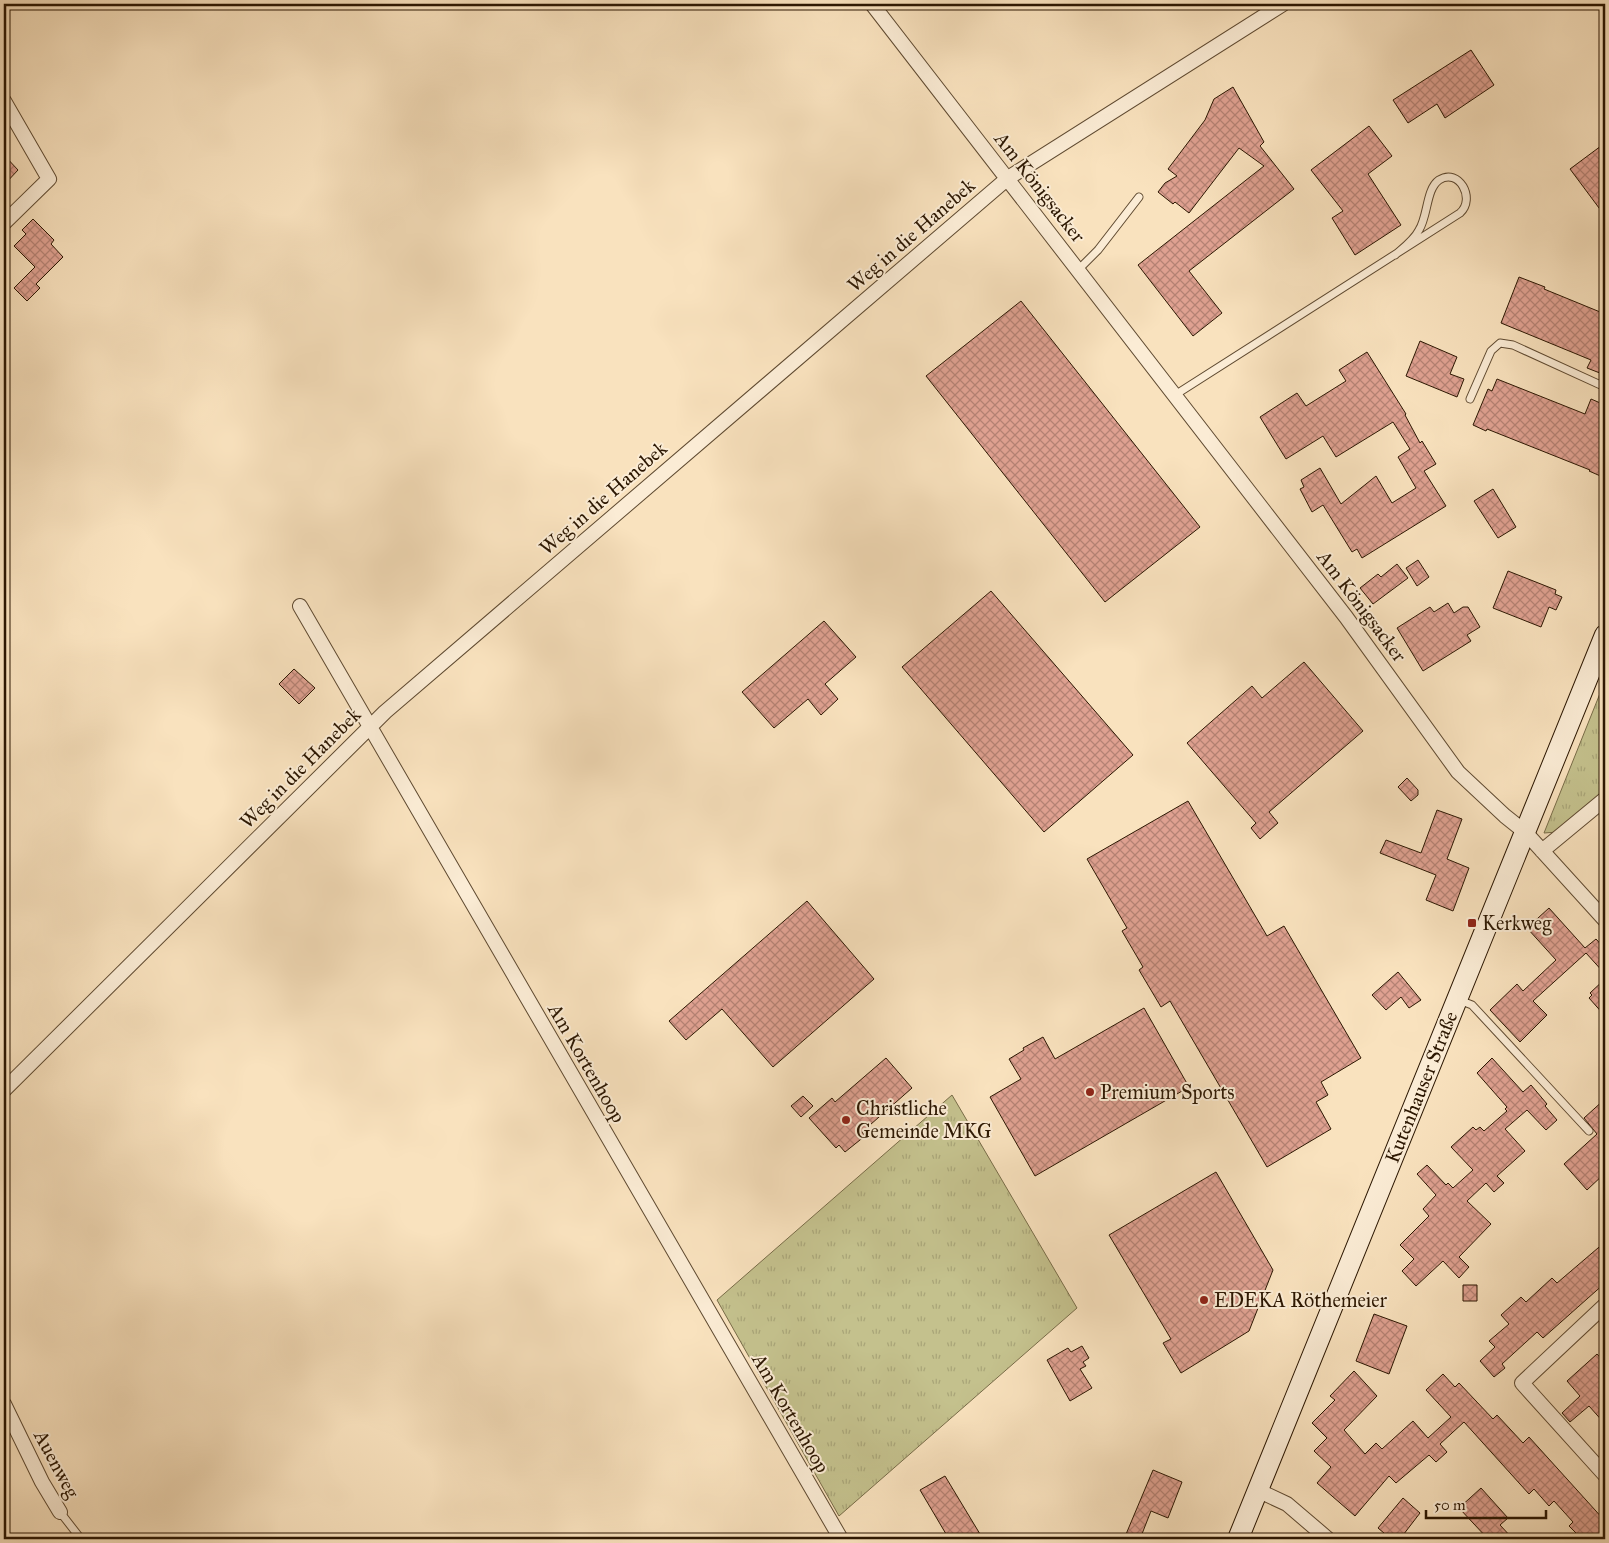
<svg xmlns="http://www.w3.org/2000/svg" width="1609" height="1543" font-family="'IM FELL Great Primer',serif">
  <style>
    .grass { fill: url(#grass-tufts); stroke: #786c48 }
    .building { fill: url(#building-cross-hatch); stroke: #2c1702 }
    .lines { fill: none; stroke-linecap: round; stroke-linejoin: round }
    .lane-casing { stroke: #5f4a31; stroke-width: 9 }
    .street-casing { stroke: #5f4a31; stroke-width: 16 }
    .secondary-casing { stroke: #2c1702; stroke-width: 22 }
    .lane { stroke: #fbecd5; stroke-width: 7 }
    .street { stroke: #fbecd5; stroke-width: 14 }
    .secondary { stroke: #fbecd5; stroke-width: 20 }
    .poi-dot { fill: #8f2418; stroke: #fbecd5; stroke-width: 2 }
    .labels { text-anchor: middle; stroke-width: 4; stroke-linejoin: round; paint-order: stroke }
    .street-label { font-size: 20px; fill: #2c1702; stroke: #fbecd5 }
    .poi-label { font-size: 20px; fill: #2c1702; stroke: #fbecd5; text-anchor: start }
  </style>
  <defs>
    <pattern id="grass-tufts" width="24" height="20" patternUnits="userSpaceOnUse" patternTransform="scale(1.25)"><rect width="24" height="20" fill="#c4c18d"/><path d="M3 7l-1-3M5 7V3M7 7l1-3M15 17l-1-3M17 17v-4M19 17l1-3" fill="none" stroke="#a9a578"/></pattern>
    <pattern id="building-cross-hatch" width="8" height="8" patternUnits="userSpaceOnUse" patternTransform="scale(1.25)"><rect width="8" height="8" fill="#dfa191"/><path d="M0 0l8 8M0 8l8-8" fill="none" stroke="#b58274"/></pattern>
  </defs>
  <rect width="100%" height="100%" fill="#f9e2be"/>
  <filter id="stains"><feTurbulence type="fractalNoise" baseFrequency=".004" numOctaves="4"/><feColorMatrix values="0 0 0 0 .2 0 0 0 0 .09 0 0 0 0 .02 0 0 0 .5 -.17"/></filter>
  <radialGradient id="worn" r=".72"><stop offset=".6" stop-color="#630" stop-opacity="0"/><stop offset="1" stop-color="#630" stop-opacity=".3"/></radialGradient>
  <!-- grass -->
  <path class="grass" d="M1605 681V791L1558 832 1544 833Z
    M952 1095 1077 1308 839 1516 717 1300Z"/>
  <!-- building -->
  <path class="building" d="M1471 50 1494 85 1445 118 1437 104 1408 123 1393 100Z
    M1233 87 1264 142 1260 146 1294 189 1189 271 1222 313 1193 336 1138 265 1264 166 1239 148 1189 213 1175 202 1173 204 1158 192 1165 183 1177 176 1168 169 1205 120 1214 99Z
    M1369 126 1392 156 1368 174 1401 225 1355 255 1332 218 1343 211 1311 170Z
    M1605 143V216L1570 169Z
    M4 155 18 170 4 185Z
    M33 219 54 240 51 244 63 257 36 284 40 288 27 301 14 288 35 267 14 246 26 234 22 230Z
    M1519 277 1545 287 1544 289 1605 314V375L1587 368 1591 360 1501 323Z
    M1021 301 1200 527 1105 602 926 376Z
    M1420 341 1457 357 1450 374 1464 379 1457 397 1406 376Z
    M1367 352 1406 414 1405 415 1420 443 1422 441 1436 464 1424 471 1446 506 1362 558 1357 549 1352 552 1323 505 1312 512 1300 489 1304 487 1301 480 1320 468 1341 504 1376 476 1392 503 1416 488 1398 457 1410 449 1393 422 1336 457 1323 436 1286 459 1260 417 1297 393 1306 406 1346 381 1339 370Z
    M1497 379 1585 414 1591 399 1605 405V478L1589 471 1590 470 1487 429 1486 431 1473 425 1488 389 1492 391Z
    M1493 489 1516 527 1498 538 1474 501Z
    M1418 560 1429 577 1417 586 1406 568Z
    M1397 564 1408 578 1373 604 1360 588 1378 574 1381 577Z
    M1508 571 1556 590 1555 594 1562 597 1556 610 1549 607 1541 627 1493 608Z
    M991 591 1133 755 1044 832 902 667Z
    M1448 603 1454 613 1463 607H1468L1480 627 1467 635 1471 641 1423 671 1397 628 1430 607 1434 612Z
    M824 621 856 657 825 684 838 699 821 715 808 699 774 728 742 692Z
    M1304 662 1363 731 1269 812 1278 823 1260 839 1251 828 1256 823 1187 743 1252 686 1262 698Z
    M294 669 315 688 299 704 279 684Z
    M1407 778 1418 790V795L1411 801 1398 787Z
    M1188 801 1267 936 1284 926 1361 1058 1321 1082 1328 1095 1316 1102 1331 1129 1267 1167 1170 1001 1161 1007 1139 970 1143 967 1122 931 1127 928 1087 859Z
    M1437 810 1462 819 1447 859 1469 868 1453 911 1426 900 1436 875 1380 853 1386 840 1421 853Z
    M807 901 874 979 773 1067 722 1009 686 1040 669 1021Z
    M1549 908 1585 948 1596 939 1605 949V974L1586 953 1533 1001 1547 1015 1520 1042 1490 1010 1517 984 1523 991 1556 960 1527 928Z
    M1398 972 1421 1000 1409 1008 1401 997 1386 1010 1372 995Z
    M1605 979V1016L1589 998 1592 995 1590 993Z
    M1144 1008 1189 1087 1035 1176 990 1097 1021 1079 1009 1059 1024 1050 1023 1048 1043 1037 1055 1059Z
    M886 1058 912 1088 862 1132 865 1136 845 1152 839 1145 836 1148 809 1118 832 1098 835 1102Z
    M1492 1058 1523 1092 1531 1085 1547 1104 1545 1106 1557 1120 1546 1130 1527 1110 1505 1129 1525 1151 1497 1176 1504 1183 1494 1192 1486 1183 1467 1201 1491 1224 1459 1257 1469 1267 1459 1278 1443 1261 1416 1286 1402 1271 1414 1259 1400 1245 1429 1216 1423 1209 1436 1195 1417 1174 1427 1165 1446 1185 1448 1183 1453 1188 1473 1170 1451 1147 1473 1127 1476 1130 1480 1127 1484 1131 1507 1111 1505 1109 1507 1107 1477 1073Z
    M803 1096 813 1106 801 1117 791 1106Z
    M1605 1099V1173L1587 1190 1564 1164 1597 1134 1584 1118Z
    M1216 1172 1273 1270 1249 1331 1181 1373 1163 1343 1171 1339 1109 1235Z
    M1605 1242V1283L1543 1338 1537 1332 1502 1364 1505 1368 1494 1377 1480 1361 1495 1347 1489 1341 1509 1324 1501 1315 1521 1297 1526 1302 1552 1278 1557 1283Z
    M1463 1285H1477V1301H1463Z
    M1374 1314 1407 1326 1389 1374 1356 1361Z
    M1082 1346 1089 1358 1083 1362 1086 1366 1080 1369 1092 1388 1070 1401 1047 1360 1068 1348 1071 1352Z
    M1597 1354 1605 1363V1424L1589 1406 1570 1422 1562 1413 1580 1396 1567 1381Z
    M1354 1371 1377 1396 1344 1430 1365 1454 1376 1443 1382 1449 1413 1421 1428 1438 1451 1417 1426 1390 1443 1374 1455 1387 1459 1383 1493 1419 1497 1415 1523 1443 1529 1437 1605 1521V1539H1582L1569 1526 1573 1522 1554 1501 1549 1506 1534 1489 1529 1494 1464 1422 1440 1444 1447 1452 1436 1462 1429 1455 1396 1483 1389 1476 1355 1516 1317 1483 1331 1467 1314 1451 1327 1438 1312 1423 1335 1400 1330 1396Z
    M1153 1470 1182 1482 1168 1518 1151 1511 1140 1539H1124Z
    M945 1476 983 1539H949L920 1490Z
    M1481 1488 1508 1518 1500 1525 1513 1539H1488L1459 1508Z
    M1403 1498 1420 1513 1400 1539H1391L1378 1528Z"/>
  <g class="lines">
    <defs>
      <path id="lane" d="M1079 269 1098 250 1139 197
        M1175 395 1460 213C1476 199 1459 167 1439 180 1426 189 1428 216 1419 230 1414 240 1403 248 1395 255
        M1470 399 1491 351 1500 343 1513 345 1605 387
        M1459 1000 1472 1005 1589 1131
        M60 1512 81 1539"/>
      <path id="street" d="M872 4 1346 617 1458 772 1505 816 1525 832 1605 920
        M4 101 49 179 4 223
        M300 606 841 1539
        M1542 851 1605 799
        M4 1090 385 712 1008 178 1283 4
        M1605 1305 1522 1383 1605 1475
        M4 1404 42 1482 60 1512
        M1257 1490 1287 1504 1328 1539"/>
      <path id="secondary" d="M1238 1539 1605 635"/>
    </defs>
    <!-- lane casing -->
    <use href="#lane" class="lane-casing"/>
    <!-- street casing -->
    <use href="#street" class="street-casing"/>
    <!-- secondary casing -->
    <use href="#secondary" class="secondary-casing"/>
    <!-- lane -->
    <use href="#lane" class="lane"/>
    <!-- street -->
    <use href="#street" class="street"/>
    <!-- secondary -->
    <use href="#secondary" class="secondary"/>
  </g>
  <!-- markers -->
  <g class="poi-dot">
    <rect x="1467" y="918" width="10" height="10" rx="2.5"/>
    <circle cx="1090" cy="1092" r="5"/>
    <circle cx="846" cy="1120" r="5"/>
    <circle cx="1204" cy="1300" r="5"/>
  </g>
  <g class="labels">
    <!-- street labels -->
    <g class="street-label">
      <text transform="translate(1040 187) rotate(52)" y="7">Am Königsacker</text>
      <text transform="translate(911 235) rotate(-41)" y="7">Weg in die Hanebek</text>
      <text transform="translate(603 498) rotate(-41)" y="7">Weg in die Hanebek</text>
      <text transform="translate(1362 606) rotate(53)" y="7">Am Königsacker</text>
      <text transform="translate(300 768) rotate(-45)" y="7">Weg in die Hanebek</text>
      <text transform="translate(587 1063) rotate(60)" y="7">Am Kortenhoop</text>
      <text transform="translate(1421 1087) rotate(-68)" y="7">Kutenhauser Straße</text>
      <text transform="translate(791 1413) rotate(60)" y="7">Am Kortenhoop</text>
      <text transform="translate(57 1464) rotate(62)" y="7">Auenweg</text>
    </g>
    <!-- poi labels -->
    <g class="poi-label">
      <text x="1482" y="930">Kerkweg</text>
      <text x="1100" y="1099">Premium Sports</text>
      <text x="856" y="1115">Christliche<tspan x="856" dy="23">Gemeinde MKG</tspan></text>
      <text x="1214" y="1307">EDEKA Röthemeier</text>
    </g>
  </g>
  <!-- margin -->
  <rect width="1609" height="1543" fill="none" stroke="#f9e2be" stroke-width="20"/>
  <rect x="5" y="5" width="1599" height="1533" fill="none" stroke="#2c1702" stroke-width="2.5"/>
  <rect x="10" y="10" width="1589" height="1523" fill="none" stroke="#2c1702"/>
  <!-- scale -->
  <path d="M1426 1510v8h120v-8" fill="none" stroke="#2c1702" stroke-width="2.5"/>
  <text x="1434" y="1510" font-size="15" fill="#2c1702" stroke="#fbecd5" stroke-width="4" paint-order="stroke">50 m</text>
  <rect width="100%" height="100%" filter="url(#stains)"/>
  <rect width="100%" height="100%" fill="url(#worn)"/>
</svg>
